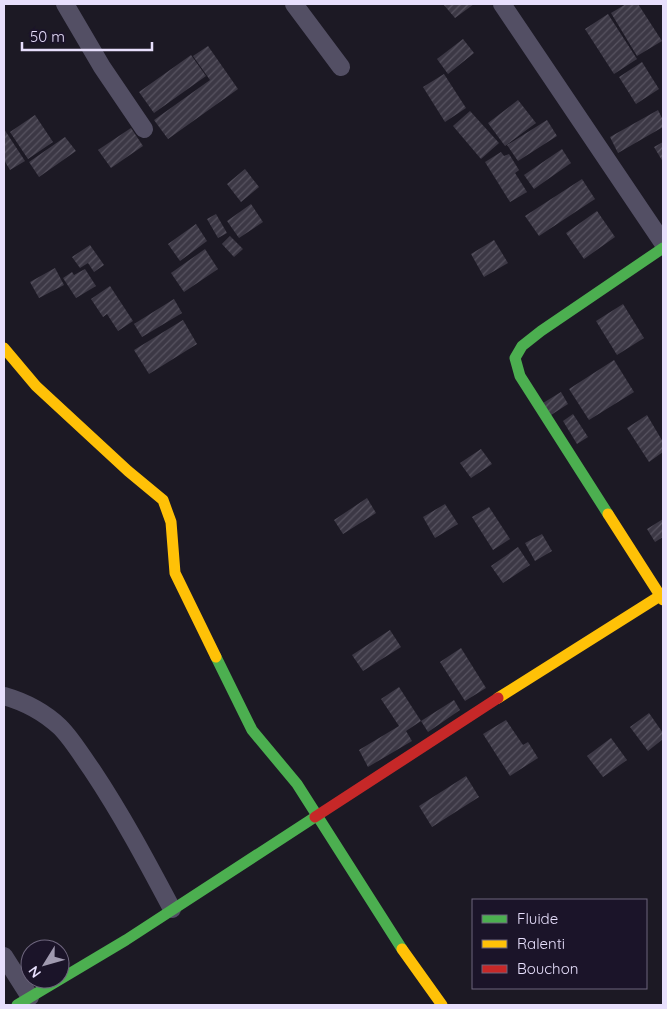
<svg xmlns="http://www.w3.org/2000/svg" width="667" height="1009" font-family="Quicksand,sans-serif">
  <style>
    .building { fill: url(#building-hatch) }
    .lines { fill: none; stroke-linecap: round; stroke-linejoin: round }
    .street { stroke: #534f64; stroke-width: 18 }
    .fast { stroke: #4caf50; stroke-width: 11 }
    .slow { stroke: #ffc107; stroke-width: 11 }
    .jam { stroke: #c62828; stroke-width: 11 }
  </style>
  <defs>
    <pattern id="building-hatch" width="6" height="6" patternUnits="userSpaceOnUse" patternTransform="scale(1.25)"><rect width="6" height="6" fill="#3c3845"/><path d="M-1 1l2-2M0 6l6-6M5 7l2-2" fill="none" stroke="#585461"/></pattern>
  </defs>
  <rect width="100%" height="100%" fill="#1c1924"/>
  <!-- building -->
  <path class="building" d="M443 4H474L455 18Z
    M626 4H638L662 41 637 56 611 13Z
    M608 14 637 59 614 74 585 29Z
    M463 39 474 53 448 74 437 59Z
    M208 46 238 89 168 139 154 120 210 80 193 56Z
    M191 55 206 76 154 113 139 92Z
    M642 62 659 89 636 104 619 77Z
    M444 74 466 108 445 122 423 87Z
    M518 100 536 123 505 146 488 123Z
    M658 110 663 120V127L618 153 610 137Z
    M470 111 499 143 481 159 453 126Z
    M35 115 53 142 28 159 10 132Z
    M547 120 557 136 518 161 507 145Z
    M131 128 143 146 111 168 98 150Z
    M4 129 25 161 10 170 4 160Z
    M65 137 76 151 39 177 29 162Z
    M663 142V162L654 147Z
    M562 149 571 163 534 189 524 175Z
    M501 152 504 156 509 154 519 170 515 173 527 192 510 202 485 162Z
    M245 169 259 187 241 202 227 184Z
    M582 179 595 199 539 236 525 216Z
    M251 204 263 222 239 238 227 221Z
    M597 211 615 237 584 259 566 233Z
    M216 214 227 233 218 238 207 219Z
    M196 224 207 241 180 261 168 244Z
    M230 236 243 249 234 257 222 244Z
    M494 240 508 263 484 277 471 254Z
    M90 245 104 265 94 272 88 263 80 268 72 257Z
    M205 249 218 269 184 292 171 273Z
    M55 268 64 285 39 298 30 282Z
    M85 269 96 286 76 298 63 278 72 272 74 275Z
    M110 286 133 321 118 331 107 314 103 317 91 299Z
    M174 299 182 313 142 337 134 324Z
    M623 304 644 338 617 355 596 321Z
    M183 320 197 344 149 374 134 350Z
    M614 360 634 392 589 420 569 389Z
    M561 392 568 404 551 415 543 403Z
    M573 414 588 437 577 444 563 421Z
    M647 415 663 442V452L649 462 627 428Z
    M481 449 492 464 471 478 460 463Z
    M367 498 376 513 343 534 334 520Z
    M445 504 458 524 435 538 423 517Z
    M489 507 510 539 493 550 472 517Z
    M663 519V537L655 542 647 529Z
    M542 534 552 551 535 561 525 543Z
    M518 547 530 565 503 583 491 566Z
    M390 630 401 647 363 671 352 655Z
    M461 648 486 688 465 701 440 662Z
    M399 687 421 721 454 700 460 710 428 732 421 721 406 731 412 741 368 767 359 750 399 726 381 699Z
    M649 713 663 733V739L648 751 630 727Z
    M506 720 523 745 528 742 538 758 510 776 483 734Z
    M611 738 627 760 603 777 587 756Z
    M466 776 479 797 432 827 419 806Z"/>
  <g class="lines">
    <!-- street -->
    <path class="street" d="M65 4 102 67 144 129
      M294 4 341 67
      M502 4 663 243
      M4 696C25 702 44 712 60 727 72 739 82 756 92 770 122 815 147 862 172 909
      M4 956 30 997"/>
    <!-- fast -->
    <path class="fast" d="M608 514 520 376 515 358 522 346 541 331 663 248
      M216 657 252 730 297 784 402 949
      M17 1005 126 940 315 817"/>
    <!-- slow -->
    <path class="slow" d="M4 348 36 386 128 471 163 500 171 522 175 573 216 657
      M608 514 663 600
      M498 698 663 594
      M402 949 442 1005"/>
    <!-- jam -->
    <path class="jam" d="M315 817 498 698"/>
  </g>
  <!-- border -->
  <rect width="667" height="1009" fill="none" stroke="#e7dffc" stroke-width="10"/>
  <!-- legend -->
  <rect x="472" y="899" width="175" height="90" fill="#1b1429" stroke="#6d657d"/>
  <rect x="482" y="915" width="25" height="8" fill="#4caf50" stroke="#6d657d"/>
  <text x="517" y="924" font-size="15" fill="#e7dffc">Fluide</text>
  <rect x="482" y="940" width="25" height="8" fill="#ffc107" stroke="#6d657d"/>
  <text x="517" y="949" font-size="15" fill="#e7dffc">Ralenti</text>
  <rect x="482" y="965" width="25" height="8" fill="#c62828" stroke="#6d657d"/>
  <text x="517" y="974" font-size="15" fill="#e7dffc">Bouchon</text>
  <!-- north arrow -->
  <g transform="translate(45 964) rotate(233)"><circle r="24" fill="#1b1429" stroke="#6d657d"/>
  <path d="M0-4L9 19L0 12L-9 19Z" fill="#a09ab0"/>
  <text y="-8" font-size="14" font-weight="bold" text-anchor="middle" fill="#e7dffc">N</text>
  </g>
  <!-- scale -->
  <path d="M22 42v8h130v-8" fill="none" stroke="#e7dffc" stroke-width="2.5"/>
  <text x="30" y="42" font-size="15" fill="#e7dffc" stroke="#1b1429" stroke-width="4" paint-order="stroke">50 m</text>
</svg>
